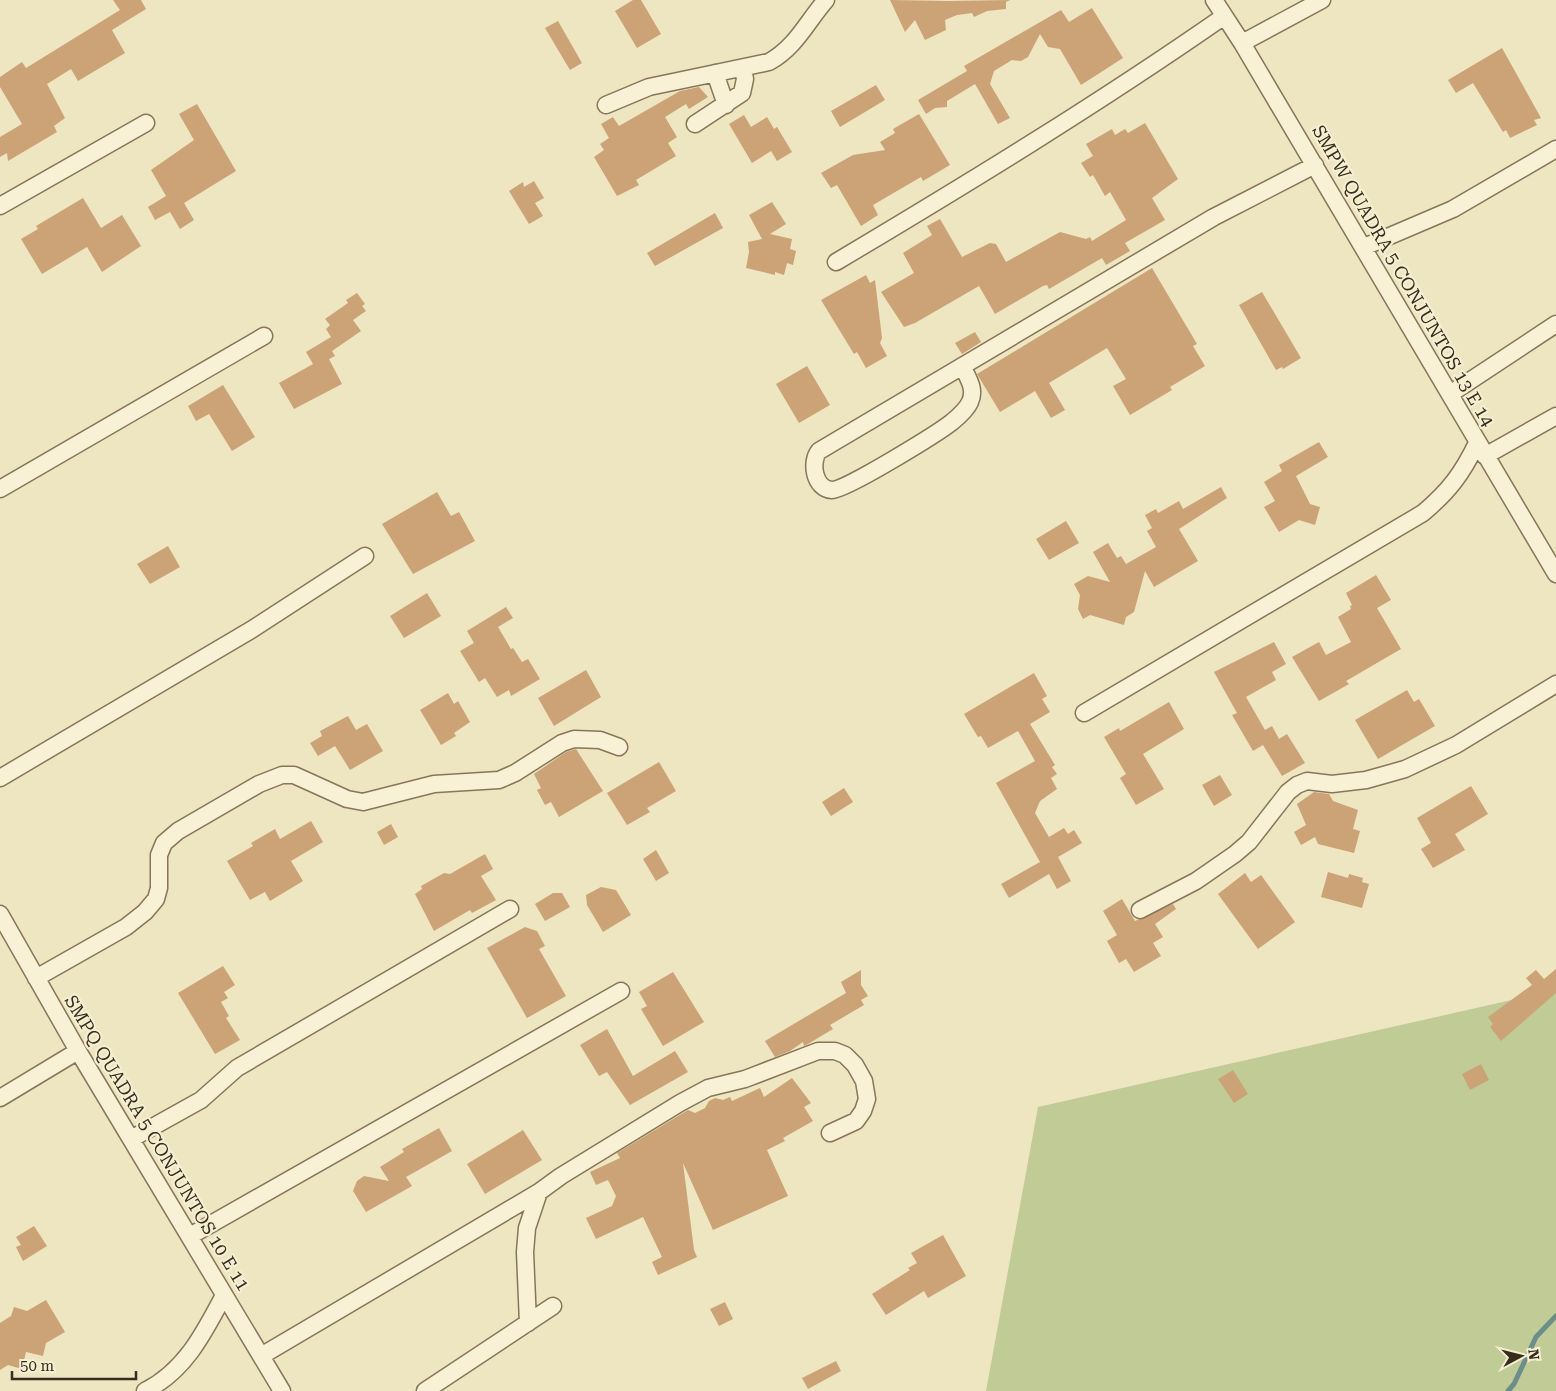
<svg xmlns="http://www.w3.org/2000/svg" width="1556" height="1391" font-family="'Roboto Serif',serif">
  <style>
    .green { fill: #c0cb96 }
    .lines { fill: none; stroke-linecap: round; stroke-linejoin: round }
    .stream { stroke: #6b8e89; stroke-width: 5 }
    .building { fill: #cca377 }
    .minor-casing { stroke: #877659; stroke-width: 19 }
    .minor { stroke: #f8f1d5; stroke-width: 16 }
    .labels { text-anchor: middle; stroke-width: 4.5; stroke-linejoin: round; paint-order: stroke }
    .street-label { font-size: 18px; fill: #372c1d; stroke: #f5eed1 }
  </style>
  <rect width="100%" height="100%" fill="#eee5c1"/>
  <!-- green -->
  <path class="green" d="M1556 990V1391H986L1038 1107Z"/>
  <g class="lines">
    <!-- stream -->
    <path class="stream" d="M1508 1391 1514 1384 1536 1337 1556 1316"/>
  </g>
  <!-- building -->
  <path class="building" d="M113 0H141L146 9 112 30 125 53 78 81 71 69 47 84 65 118 54 126 57 132 8 161 7 153 0 157V137L22 124 0 87V77L22 62 26 68 120 10Z
    M633 0H641L661 34 637 48 615 11Z
    M890 0 949 1 1010 0 1006 2V9L987 11 974 17 972 13 957 15 945 20 946 30 925 40 915 20 905 32Z
    M1092 8 1123 58 1081 85 1060 49 1048 47 1040 34 1028 57 1021 61 1012 60 994 71 990 84 1010 118 998 124 975 84 947 101V107L935 108 926 114 918 100 967 71 964 66 1061 10 1069 22Z
    M558 21 582 63 570 70 545 28Z
    M1502 48 1541 118 1534 120 1537 125 1510 138 1506 130 1503 132 1473 83 1456 93 1448 80Z
    M876 85 885 100 840 127 831 111Z
    M699 87 708 97 689 109 686 104 665 117 677 137 668 143 676 156 636 180 639 185 617 196 594 157 604 150 600 144 609 138 601 124 613 117 619 126 680 91Z
    M197 104 236 171 184 203 194 220 180 229 170 212 155 220 148 207 166 196 151 170 194 140 179 114Z
    M919 114 950 165 923 181 921 177 873 205 878 215 861 226 837 185 831 188 821 173 853 155 885 150 880 142 895 133 893 129Z
    M744 115 751 127 767 117 774 129 777 127 792 152 777 161 771 151 752 163 729 124Z
    M1145 123 1178 179 1152 198 1165 220 1125 243 1130 251 1106 265 1102 258 1049 289 1047 285 1043 286 995 314 979 286 915 323 904 327 881 292 914 273 903 253 932 235 927 226 940 219 962 257 990 243 996 244 1006 262 1060 232 1086 239 1090 237 1092 241 1126 220 1110 192 1105 196 1093 175 1090 177 1081 163 1093 156 1086 144 1112 129 1115 135 1125 129 1128 133Z
    M534 181 544 198 535 203 543 216 529 224 509 191 523 182 524 187Z
    M83 198 101 228 122 215 141 246 102 272 87 247 42 274 21 239 38 229 36 226Z
    M772 202 786 224 770 234 792 239 790 249 796 251 793 265 787 263 784 275 775 272V275L746 268 749 252 748 242 762 239 749 215Z
    M715 213 723 228 655 266 647 253Z
    M1152 268 1197 344 1193 346 1205 366 1170 387 1172 390 1130 415 1113 386 1126 379 1107 348 1049 383 1065 410 1051 418 1035 391 1000 412 977 374Z
    M866 275 870 283 875 280 882 338 880 343 887 356 866 368 857 352 854 354 821 300Z
    M1262 292 1301 358 1283 369 1282 367 1276 370 1239 305Z
    M357 293 365 304 362 306 366 311 353 320 361 331 332 351 335 356 329 359 342 384 294 409 279 383 313 364 306 352 331 337 326 329 330 325 325 319 348 303 346 300Z
    M975 332 981 342 962 354 955 343Z
    M807 366 830 405 799 423 776 384Z
    M223 385 255 437 232 451 209 414 196 421 188 406Z
    M1319 442 1328 457 1296 476 1310 504 1320 507 1315 525 1299 520 1279 532 1264 507 1275 501 1264 482 1282 471 1279 465Z
    M1221 487 1227 498 1179 529 1198 561 1154 587 1145 571 1134 612 1126 617 1124 625 1090 615 1083 619 1078 609 1080 595 1074 584 1088 576 1110 582 1093 552 1108 543 1117 558 1121 556 1126 564 1156 547 1147 531 1152 528 1145 515 1156 509 1158 513 1179 501 1183 509Z
    M437 492 451 516 459 512 475 541 413 574 382 524Z
    M1066 521 1079 543 1049 560 1036 539Z
    M168 546 180 567 150 584 137 564Z
    M1376 575 1391 600 1377 608 1401 649 1346 681 1349 684 1319 701 1292 657 1319 642 1326 655 1351 642 1338 617 1351 609 1350 606 1352 605 1346 593Z
    M427 593 441 616 404 638 390 616Z
    M506 607 513 618 498 627 511 649 513 648 522 662 528 659 540 679 511 696 509 690 497 697 485 678 479 682 460 651 474 643 467 631Z
    M1274 642 1286 664 1272 672 1276 680 1246 697 1265 730 1272 726 1279 739 1287 734 1305 763 1282 776 1263 745 1253 751 1232 715 1237 713 1214 672Z
    M586 670 601 697 554 726 538 698Z
    M1034 673 1047 696 1042 699 1050 712 1030 724 1055 765 1052 767 1057 774 1051 778 1057 789 1040 801 1035 813 1049 837 1064 828 1068 834 1074 830 1082 843 1058 857 1071 881 1057 889 1049 874 1009 898 1001 884 1040 862 996 783 1035 761 1018 731 988 748 981 736 978 737 964 714Z
    M1407 690 1414 702 1419 699 1435 726 1378 759 1355 720Z
    M448 693 454 704 458 701 470 722 454 733 456 736 441 745 420 710Z
    M1169 702 1184 729 1143 754 1164 789 1136 805 1120 778 1126 774 1104 737 1119 728 1120 731Z
    M348 716 356 730 367 724 383 751 350 770 335 746 318 756 310 743 322 736 320 731Z
    M576 749 603 791 559 817 551 802 545 805 537 790 541 788 534 774 566 752Z
    M659 762 676 791 647 808 650 812 627 825 607 793Z
    M1220 775 1232 795 1214 806 1202 785Z
    M1471 786 1488 814 1455 834 1465 850 1433 868 1421 849 1431 843 1417 818Z
    M844 788 853 802 831 816 822 802Z
    M1314 792 1329 794 1333 801 1358 810 1353 829 1360 831 1354 853 1318 844 1315 837 1301 845 1294 832 1306 825 1297 804Z
    M311 821 323 842 291 861 303 881 270 901 265 892 250 900 227 861 253 846 251 843 275 829 280 839Z
    M391 824 398 837 384 845 377 832Z
    M656 850 669 873 656 881 643 859Z
    M485 854 493 869 481 876 496 900 472 913 470 910 434 931 415 894 422 889 421 886 444 873 450 874Z
    M1328 872 1348 878 1349 874 1363 878 1362 882 1369 884 1362 908 1321 897Z
    M1245 873 1251 882 1261 875 1295 922 1258 949 1218 894Z
    M601 887 616 890 631 915 603 932 587 905 586 895Z
    M553 893H562L570 907 545 921 535 904Z
    M1122 899 1135 921 1173 904 1176 909 1155 924 1163 937 1153 943 1161 956 1134 972 1126 959 1119 963 1107 941 1117 935 1103 911Z
    M525 927 537 931 545 946 539 949 566 996 527 1018 487 948Z
    M223 966 235 985 224 992 228 998 221 1002 229 1016 226 1018 240 1040 215 1054 178 993Z
    M1556 969V993L1501 1041 1490 1027 1493 1024 1488 1017 1532 985 1526 978 1536 970 1544 979Z
    M861 970V985L868 996 861 1000 864 1005 830 1025 833 1029 808 1044 804 1046 803 1042 790 1051 775 1057 765 1041 846 993 841 982Z
    M673 972 704 1022 663 1046 641 1009 647 1006 639 992Z
    M607 1029 633 1076 675 1051 688 1072 630 1105 607 1072 599 1076 580 1045Z
    M1481 1064 1489 1080 1470 1090 1462 1074Z
    M1233 1070 1248 1094 1234 1103 1218 1079Z
    M792 1078 811 1103 804 1107 813 1121 783 1138 785 1141 767 1150 788 1196 713 1230 683 1163 694 1250 697 1257 658 1275 652 1262 662 1257 643 1217 596 1239 586 1218 612 1206 616 1196 608 1180 596 1185 590 1172 620 1158 617 1153 688 1110 695 1113 705 1108 709 1101 715 1098 723 1100 730 1097 732 1101 760 1088 764 1097Z
    M439 1128 452 1151 406 1177 412 1186 366 1212 353 1191 357 1181 364 1176 389 1181 380 1167 404 1152 402 1149Z
    M523 1130 542 1160 485 1194 467 1164Z
    M34 1226 47 1246 23 1261 16 1247 21 1245 16 1237Z
    M943 1235 966 1276 928 1298 924 1291 886 1315 872 1294 910 1270 908 1268 917 1263 911 1253Z
    M46 1300 65 1332 46 1343 43 1356 26 1352 22 1369 8 1365 0 1370V1323L11 1316 14 1307 27 1311Z
    M725 1302 733 1319 719 1326 710 1309Z
    M836 1361 841 1371 808 1389 802 1378Z"/>
  <g class="lines">
    <defs>
      <path id="minor" d="M1214 0 1242 43 1556 574
        M1242 43 1322 0
        M715 73 726 105
        M606 105 649 87 769 62C796 47 806 23 826 0
        M695 124 742 93 745 79 743 69
        M0 206 146 123
        M1364 247 1453 209 1556 149
        M836 262C967 184 1098 104 1223 17
        M962 366C968 378 976 389 970 402 967 409 958 417 952 422 938 433 846 490 832 490 814 489 810 462 819 451L1214 217 1315 165
        M1450 394 1556 324
        M1485 456 1556 416
        M0 489 264 336
        M1084 713 1423 513C1449 491 1462 474 1477 443
        M0 778 251 630 365 556
        M1140 910 1196 881 1235 854 1249 842 1288 792 1297 785 1307 781 1332 784 1366 780 1405 769 1456 745 1556 684
        M0 914 78 1051 282 1391
        M36 978 126 927 145 912 156 899 159 888V855L164 843 178 831 259 784 282 775H294L347 799 363 802 434 784 499 780 515 773 562 743 574 739 600 740 619 747
        M0 1098 78 1051
        M131 1139 201 1100 237 1068 510 909
        M190 1236 621 991
        M528 1323 525 1252 527 1228 539 1192 561 1176 680 1103 708 1088 745 1079 818 1051H835L845 1055 855 1065 864 1081 867 1099 863 1111 856 1121 830 1133
        M261 1356 539 1192
        M145 1391C185 1371 204 1333 224 1295
        M425 1391 553 1306"/>
    </defs>
    <!-- minor casing -->
    <use href="#minor" class="minor-casing"/>
    <!-- minor -->
    <use href="#minor" class="minor"/>
  </g>
  <g class="labels">
    <!-- street labels -->
    <g class="street-label">
      <text transform="translate(1403 276) rotate(60)" y="6">SMPW QUADRA 5 CONJUNTOS 13 E 14</text>
      <text transform="translate(157 1143) rotate(59)" y="6">SMPQ QUADRA 5 CONJUNTOS 10 E 11</text>
    </g>
  </g>
  <!-- north arrow -->
  <g transform="translate(1521 1356) rotate(83)" stroke="#f5eed1" stroke-width="4" paint-order="stroke">
  <path d="M0-4L9 19L0 12L-9 19Z" fill="#372c1d"/>
  <text y="-8" font-size="14" font-weight="bold" text-anchor="middle" fill="#372c1d">N</text>
  </g>
  <!-- scale -->
  <path d="M12 1371v8h124v-8" fill="none" stroke="#372c1d" stroke-width="2.5"/>
  <text x="20" y="1371" font-size="15" fill="#372c1d" stroke="#f5eed1" stroke-width="4" paint-order="stroke">50 m</text>
</svg>
